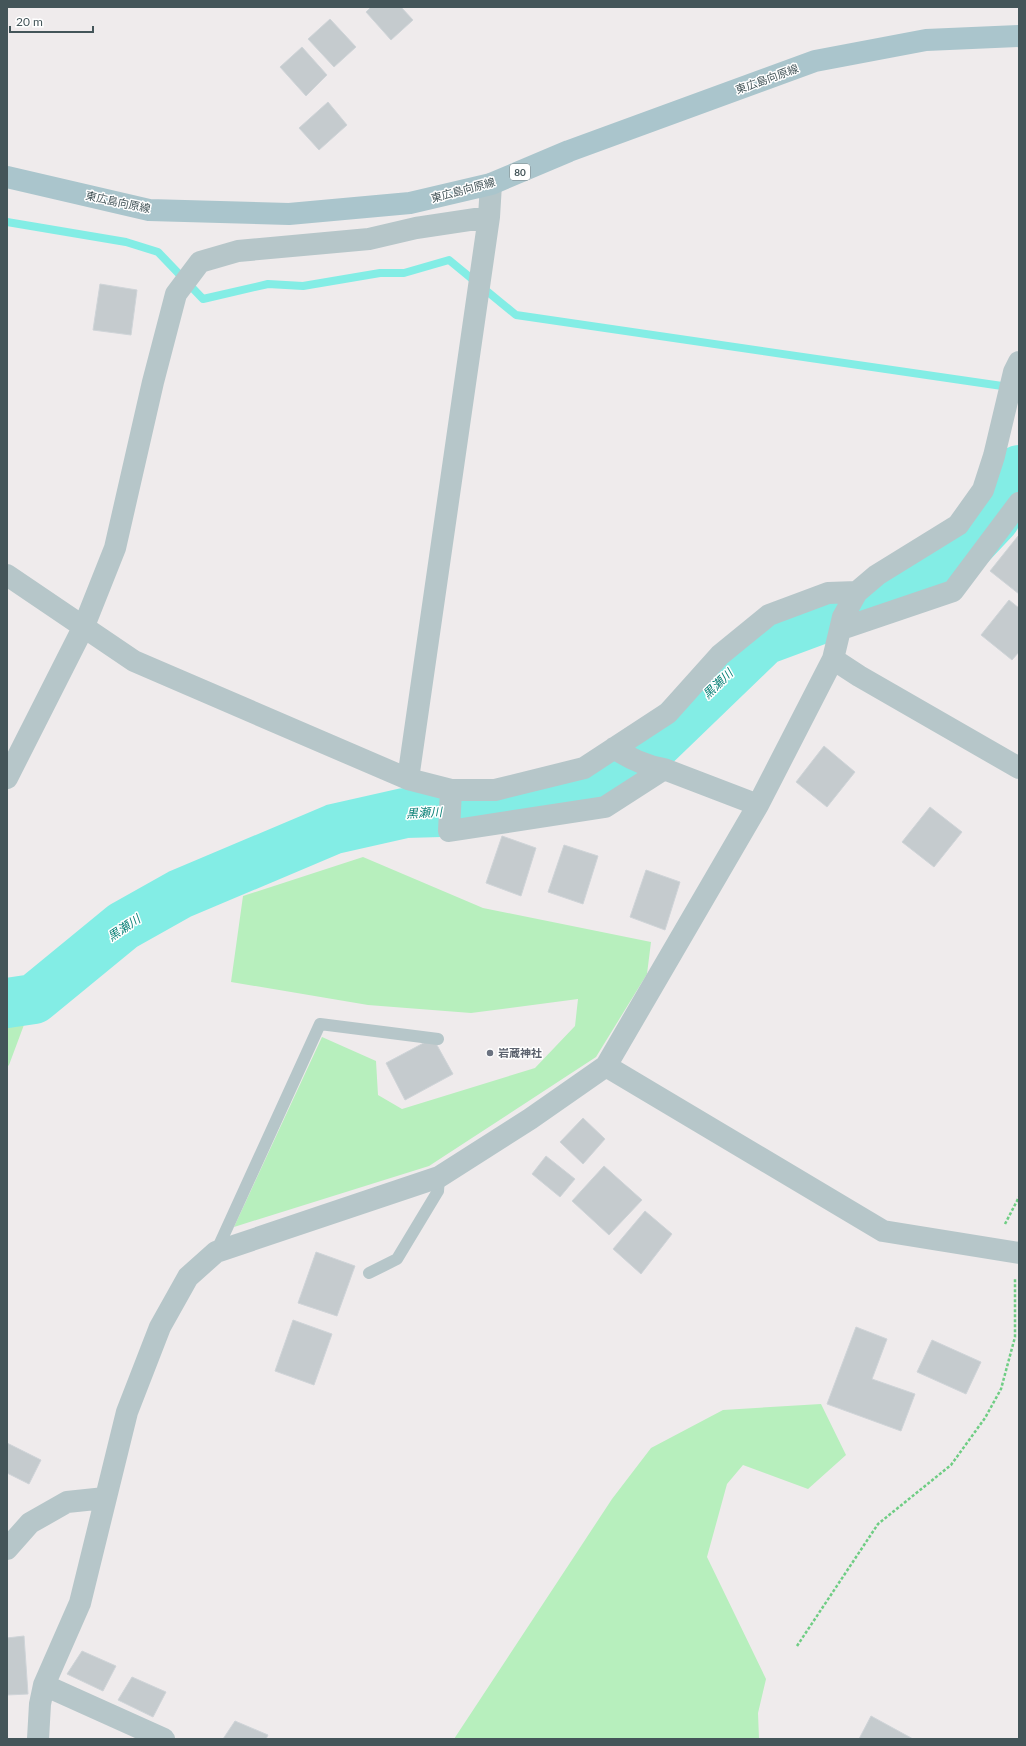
<svg xmlns="http://www.w3.org/2000/svg" width="1026" height="1746" font-family="Lato,'Noto Sans JP',sans-serif">
  <style>
    .green { fill: #b7efbd }
    .lines { fill: none; stroke-linecap: round; stroke-linejoin: round }
    .stream { stroke: #83ede5; stroke-width: 8 }
    .river { stroke: #83ede5; stroke-width: 50 }
    .building { fill: #c5cbce; stroke: #cfd4d8 }
    .path { stroke: #6fcd84; stroke-width: 2.5; stroke-dasharray: 3 2; stroke-linecap: butt }
    .service { stroke: #b6c6c9; stroke-width: 12 }
    .minor { stroke: #b6c6c9; stroke-width: 22 }
    .primary { stroke: #aac5cc; stroke-width: 22 }
    .worship-dot { fill: #6b7280; stroke: #fff; stroke-width: 1.5 }
    .labels { text-anchor: middle; stroke-width: 3; stroke-linejoin: round; paint-order: stroke }
    .shield { fill: #fff; stroke: #7c888b; stroke-width: 1 }
    .shield-label { font-size: 10px; font-weight: bold; fill: #445559 }
    .street-label { font-size: 11px; fill: #445559; stroke: #fff }
    .worship-label { font-size: 11px; font-weight: bold; fill: #5b616d; stroke: #fff; text-anchor: start }
    .water-label { font-size: 12px; font-style: italic; fill: #0b8278; stroke: #fff }
  </style>
  <rect width="100%" height="100%" fill="#efebec"/>
  <!-- green -->
  <path class="green" d="M363 857 483 908 651 942 647 974 596 1057 429 1166 234 1227 322 1037 376 1061 378 1095 402 1109 535 1068 575 1026 578 999 471 1013 368 1005 231 982 243 896Z
    M31 1006 9 1065 7 1067V1009Z
    M821 1404 846 1455 808 1489 743 1465 727 1484 707 1557 766 1679 758 1713 759 1739H454L612 1499 651 1448 723 1410Z"/>
  <g class="lines">
    <!-- stream -->
    <path class="stream" d="M7 222 126 242 158 252 203 299 268 284 303 286 380 273H404L449 260 516 315 1009 387"/>
    <!-- river -->
    <path class="river" d="M867 602 930 582 946 570 995 518 1019 470
      M7 1003 34 999 123 926 180 894 334 829 405 813 477 811 623 776 764 640 826 617"/>
  </g>
  <!-- building -->
  <path class="building" d="M371 7H401L413 20 391 40 366 12Z
    M330 19 356 47 334 67 308 39Z
    M302 47 327 75 306 96 280 67Z
    M328 102 347 125 319 150 299 128Z
    M100 284 137 290 131 335 93 330Z
    M1018 536 1019 537V594L990 571Z
    M1009 600 1019 608V652L1012 660 981 635Z
    M824 746 855 772 827 807 796 782Z
    M930 807 962 832 934 867 902 842Z
    M502 836 536 848 521 896 486 883Z
    M564 845 598 856 583 904 548 892Z
    M646 870 680 882 665 930 630 917Z
    M433 1038 453 1074 405 1100 386 1063Z
    M583 1118 605 1139 583 1164 560 1142Z
    M546 1156 575 1179 560 1197 532 1174Z
    M604 1166 642 1200 609 1235 572 1201Z
    M645 1211 672 1234 641 1274 613 1249Z
    M316 1252 355 1266 337 1316 298 1303Z
    M293 1320 332 1334 314 1385 275 1371Z
    M856 1327 887 1339 872 1379 915 1394 901 1431 827 1404Z
    M932 1340 981 1362 966 1394 917 1372Z
    M7 1443 41 1460 29 1484 7 1473Z
    M24 1636 28 1694 7 1695V1638Z
    M82 1651 116 1666 103 1691 67 1674Z
    M132 1677 166 1692 153 1717 118 1700Z
    M871 1716 913 1739H859Z
    M235 1721 268 1735 266 1739H223Z"/>
  <g class="lines">
    <!-- path -->
    <path class="path" d="M1005 1224 1019 1197
      M797 1646 878 1524 951 1465 985 1418 1001 1389 1015 1337V1278"/>
    <!-- service -->
    <path class="service" d="M216 1252 320 1024 438 1039
      M369 1273 397 1259 438 1191 439 1177"/>
    <!-- minor -->
    <path class="minor" d="M7 575 134 661 408 779 451 790H495L584 768 668 713 720 655 769 615 828 593 857 592
      M841 629 953 591 1019 503
      M833 659 859 676 1019 768
      M614 748C630 759 646 766 664 769
      M7 778 84 626 115 548 153 382 176 294 200 262 238 251 369 239 416 228 489 217
      M408 779 489 217 491 184
      M451 790 449 831 605 807 664 769 758 805
      M606 1066 883 1231 1019 1253
      M7 1549 30 1523 67 1502 105 1498
      M44 1685 164 1739
      M38 1739 40 1704 44 1685 80 1603 127 1412 160 1327 188 1277 216 1252 439 1177 530 1119 606 1066 758 805 833 659 843 617 857 592 877 575 958 525 983 490 994 456 1014 372 1019 362"/>
    <!-- primary -->
    <path class="primary" d="M7 177 149 210 289 214 410 203 491 184 569 151 815 61 926 40 1019 36"/>
  </g>
  <!-- markers -->
  <circle class="worship-dot" cx="490" cy="1053" r="4"/>
  <g class="labels">
    <!-- shield labels -->
    <rect class="shield" x="510" y="164" width="20" height="16" rx="3"/>
    <g class="shield-label">
      <text x="520" y="176">80</text>
    </g>
    <!-- street labels -->
    <g class="street-label">
      <text transform="translate(767 79) rotate(-20)" y="4">東広島向原線</text>
      <text transform="translate(463 190) rotate(-15)" y="4">東広島向原線</text>
      <text transform="translate(118 202) rotate(12)" y="4">東広島向原線</text>
    </g>
    <!-- worship labels -->
    <g class="worship-label">
      <text x="498" y="1057">岩蔵神社</text>
    </g>
    <!-- water labels -->
    <g class="water-label">
      <text transform="translate(718 684) rotate(-44)" y="4">黒瀬川</text>
      <text transform="translate(424 813) rotate(-3)" y="4">黒瀬川</text>
      <text transform="translate(124 928) rotate(-34)" y="4">黒瀬川</text>
    </g>
  </g>
  <!-- border -->
  <rect width="1026" height="1746" fill="none" stroke="#445559" stroke-width="16"/>
  <!-- scale -->
  <path d="M10 26v6h83v-6" fill="none" stroke="#445559" stroke-width="2"/>
  <text x="16" y="26" font-size="12" fill="#445559" stroke="#ffffff" stroke-width="3" paint-order="stroke">20 m</text>
</svg>
